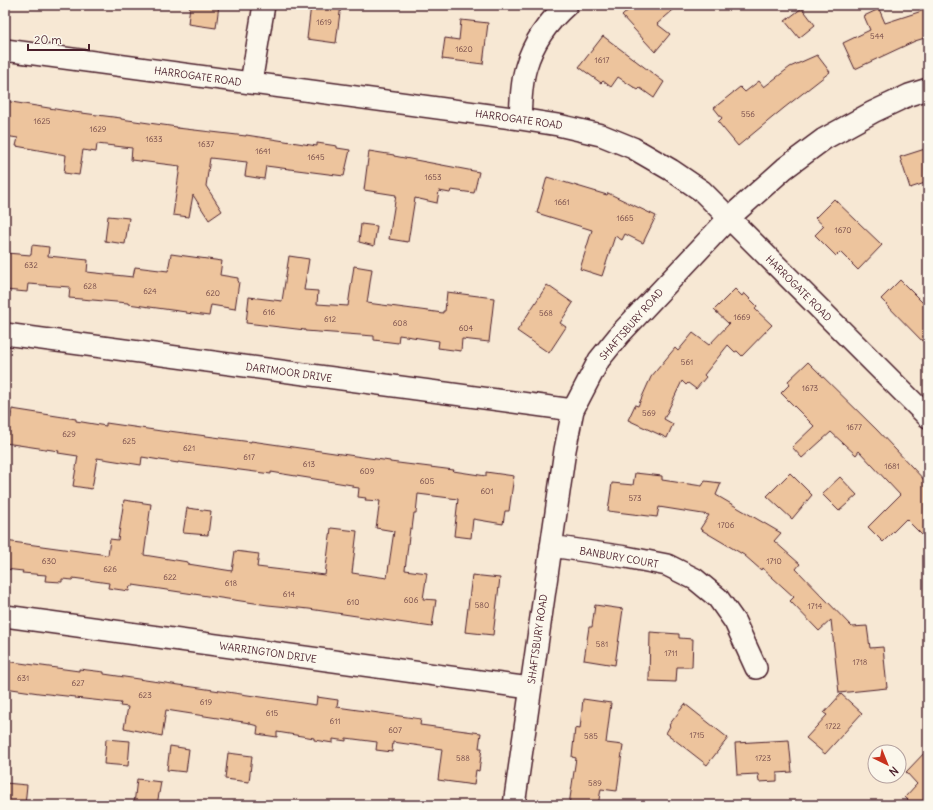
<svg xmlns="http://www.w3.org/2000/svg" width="933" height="810" font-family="Delius,sans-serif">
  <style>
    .building { fill: #edc49d; stroke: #4a1f2b }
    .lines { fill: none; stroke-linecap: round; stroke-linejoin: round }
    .minor-casing { stroke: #4a1f2b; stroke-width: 24 }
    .minor { stroke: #fbf7ec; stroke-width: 21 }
    .labels { text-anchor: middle; stroke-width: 3; stroke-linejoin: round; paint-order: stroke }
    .number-label { font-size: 8px; fill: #734848 }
    .street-label { font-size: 10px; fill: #4a1f2b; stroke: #fbf7ec }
  </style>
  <rect width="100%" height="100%" fill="#f7e8d4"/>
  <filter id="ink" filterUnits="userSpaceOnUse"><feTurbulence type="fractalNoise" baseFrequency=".025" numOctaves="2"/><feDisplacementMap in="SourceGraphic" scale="8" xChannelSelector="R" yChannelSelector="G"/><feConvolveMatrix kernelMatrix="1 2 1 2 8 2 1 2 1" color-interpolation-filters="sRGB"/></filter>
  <g filter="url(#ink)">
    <!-- building -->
    <path class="building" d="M190 5H219L216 28 188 24Z
      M311 5H341L336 43 307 39Z
      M634 5H679L657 24 670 34 655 52 622 16Z
      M802 8 815 25 799 38 785 21Z
      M879 9 885 23 928 9V37L915 41 855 69 843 43 870 30 864 16Z
      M461 20 488 23 483 64 442 59 445 38 459 40Z
      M603 36 664 82 654 98 640 88 638 90 618 77 611 87 603 81 601 83 579 67Z
      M817 55 830 72 784 108 738 146 718 122 722 118 714 108 740 87 745 92 759 81 764 87 790 67Z
      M5 101 74 112 121 118V119L177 127V128L246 136V135L317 146V143L337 146V148L350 150 344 176 266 166 264 179 245 176 247 162 210 158 206 186 222 211 209 220 193 195 189 217 173 215 180 166 131 160 132 148 97 144 96 152 83 150 79 175 64 173 66 155 16 146 18 138 5 136Z
      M928 148V182L910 188 900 157Z
      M369 151 394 155V156L479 172 474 193 451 190 450 193 439 191 437 203 415 198 408 242 389 239 396 195 364 190Z
      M547 177 607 195 608 193 656 216 643 243 625 234 622 240 615 236 602 276 580 269 592 230 537 213Z
      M834 199 882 245 858 270 840 252 836 256 815 235 824 226 815 218Z
      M108 216 129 218 125 244 105 241Z
      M361 224 377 226 374 246 359 242Z
      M32 245 49 247 48 256 88 260 87 272 133 277 135 267 168 271 171 254 222 261 220 275 238 278V281L239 282 235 309 211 305 209 316 186 313V312L128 304V303L69 298 70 287 28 284 27 292 5 290V270L6 253 31 255Z
      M289 256 309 259 304 290 318 291 317 304 348 306 354 266 372 269 367 303 443 313V311H445L447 292 494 298 489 342 462 339 461 351 438 348 439 341 399 335 398 343 374 340V336L305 331V330L246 323 249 297 282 301Z
      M900 280 928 308V347L881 299Z
      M547 285 573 303 560 323 566 327 549 353 517 331Z
      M735 289 742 296 744 293 757 306 755 309 772 325 742 356 737 351 735 352 728 345 704 375 706 377 696 389 688 383 686 385 682 381 664 419 673 424 667 438 628 420 635 405 638 406 651 377 675 348 678 351 693 333 709 345 729 324 714 310Z
      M808 362 877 430 928 484V541L906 519 883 542 868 527 900 495 859 451 856 455 831 432 802 458 792 447 814 426 781 393 790 384 788 381Z
      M12 409 76 419V421L106 426V423L168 432 169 431 251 442V441L390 461V462L454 470 453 471 486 476V472L514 476 509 511H505L503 524 473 519 471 538 454 536 458 499 418 494 416 513H414L412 529 410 528 405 570 427 573 423 599 436 600 432 627 309 609 268 605 133 585V586H130L129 591 108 588 109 583 73 578V580L62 579V582L45 581 46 575 22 573 23 571 5 569V541L108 555 110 539 118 540 124 500 151 504 144 555 188 562V564L232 571 235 551 259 554 257 567 325 575 331 528 357 531 352 573 387 578 394 531 376 528 380 501 365 500 366 498 358 497 359 488 352 487V485L271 472V474L178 462V463L142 457 141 465 97 458 92 489 73 486 78 456 58 453 59 451 5 443V418H11Z
      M635 473 662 476V480L702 486 705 481 721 483 716 495 781 533 774 541 800 564 796 569 852 627 867 626 870 648 883 647 887 688 839 693 831 620 819 631 790 601 794 597 762 568 761 570 744 555 700 529 709 515 659 507 657 517 608 511 612 483 633 485Z
      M790 473 812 495 792 519 767 496Z
      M840 477 857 495 839 511 822 494Z
      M187 508 211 511 208 535 183 533Z
      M472 575 500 578 493 635 465 632Z
      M595 605 623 609 615 665 584 660 589 627H592Z
      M650 632 679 634V638L693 639 692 667H677L676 682 649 681Z
      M5 661 79 671V669L104 672V674L316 705 317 697 338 700 337 707 421 719 420 725 481 733 479 748H482L479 771 476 770 474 785 438 780 442 749 393 742 392 752 376 750 377 742 346 738V741L333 739V743L314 740V738L277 732V737L257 734 258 726 250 724V723L166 710 162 736 124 728 128 707 120 706 121 703 75 698V697L39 693 5 688Z
      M841 694 862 713 825 754 806 738 827 715 824 713Z
      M583 699 611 703 606 743 623 745 617 791 601 789 598 805H569L576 758 572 757 575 728 580 729Z
      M685 704 728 738 707 765 666 733 670 726 669 725Z
      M106 739 130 741 128 766 104 764Z
      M789 740 792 772 777 773V781L759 782 758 774 737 775 735 743Z
      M170 746 189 749 186 772 167 770Z
      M928 749V805H913L905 797 917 784 906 772Z
      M228 753 252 756 249 782 225 779Z
      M137 779 161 782 157 805H143L134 804Z
      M5 783 27 785 25 805 5 803Z"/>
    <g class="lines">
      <defs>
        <path id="minor" d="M5 50 520 119 558 125 601 135 633 148 671 170 702 191 928 417
          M251 83 264 5
          M520 119C521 101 521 83 526 67 533 43 549 21 567 5
          M5 334 573 410
          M551 546 626 557 667 565 695 579 718 598 735 622 756 668
          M5 616 530 688
          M514 805 565 450 573 410 599 360 620 334 729 218 785 168 824 139 873 112 909 95 928 89"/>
      </defs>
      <!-- minor casing -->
      <use href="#minor" class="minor-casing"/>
      <!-- minor -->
      <use href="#minor" class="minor"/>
    </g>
  </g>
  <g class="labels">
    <!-- number labels -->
    <g class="number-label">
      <text x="324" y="25">1619</text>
      <text x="877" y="39">544</text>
      <text x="464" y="52">1620</text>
      <text x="602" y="63">1617</text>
      <text x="748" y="117">556</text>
      <text x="42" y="124">1625</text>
      <text x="98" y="132">1629</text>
      <text x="154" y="142">1633</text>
      <text x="206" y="147">1637</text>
      <text x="263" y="154">1641</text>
      <text x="316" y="160">1645</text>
      <text x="433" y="180">1653</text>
      <text x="562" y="205">1661</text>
      <text x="625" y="221">1665</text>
      <text x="843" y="233">1670</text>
      <text x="31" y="268">632</text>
      <text x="90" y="289">628</text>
      <text x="150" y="294">624</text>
      <text x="213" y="296">620</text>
      <text x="269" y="315">616</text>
      <text x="546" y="316">568</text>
      <text x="742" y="320">1669</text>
      <text x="330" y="322">612</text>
      <text x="400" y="326">608</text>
      <text x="466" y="331">604</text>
      <text x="687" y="365">561</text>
      <text x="810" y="391">1673</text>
      <text x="649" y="416">569</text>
      <text x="854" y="430">1677</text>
      <text x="69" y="437">629</text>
      <text x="129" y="444">625</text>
      <text x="189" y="451">621</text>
      <text x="249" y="460">617</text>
      <text x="309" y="467">613</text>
      <text x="892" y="469">1681</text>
      <text x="367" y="474">609</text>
      <text x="427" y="484">605</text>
      <text x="487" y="494">601</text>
      <text x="635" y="501">573</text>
      <text x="726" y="528">1706</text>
      <text x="49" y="564">630</text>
      <text x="774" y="564">1710</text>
      <text x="110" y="572">626</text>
      <text x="170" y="580">622</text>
      <text x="231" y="586">618</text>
      <text x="289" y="597">614</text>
      <text x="411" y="603">606</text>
      <text x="353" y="605">610</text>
      <text x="482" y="608">580</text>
      <text x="815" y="609">1714</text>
      <text x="602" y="647">581</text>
      <text x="671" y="656">1711</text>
      <text x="860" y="665">1718</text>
      <text x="23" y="681">631</text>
      <text x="78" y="686">627</text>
      <text x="145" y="698">623</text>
      <text x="206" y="705">619</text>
      <text x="272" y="716">615</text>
      <text x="335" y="724">611</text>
      <text x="833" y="729">1722</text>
      <text x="395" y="733">607</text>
      <text x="697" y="738">1715</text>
      <text x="591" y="739">585</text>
      <text x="463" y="761">588</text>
      <text x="763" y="761">1723</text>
      <text x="595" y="786">589</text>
    </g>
    <!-- street labels -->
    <g class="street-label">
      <text transform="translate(198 76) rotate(8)" y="4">HARROGATE ROAD</text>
      <text transform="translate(519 119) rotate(8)" y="4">HARROGATE ROAD</text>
      <text transform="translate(799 288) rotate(45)" y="4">HARROGATE ROAD</text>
      <text transform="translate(631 324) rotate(-49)" y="4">SHAFTSBURY ROAD</text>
      <text transform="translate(289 372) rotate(8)" y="4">DARTMOOR DRIVE</text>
      <text transform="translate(619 557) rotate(10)" y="4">BANBURY COURT</text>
      <text transform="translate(537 639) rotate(-82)" y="4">SHAFTSBURY ROAD</text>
      <text transform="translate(268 652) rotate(8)" y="4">WARRINGTON DRIVE</text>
    </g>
  </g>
  <!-- margin -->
  <rect width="933" height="810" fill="none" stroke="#fbf7ec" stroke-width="20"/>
  <rect x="10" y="10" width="913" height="790" fill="none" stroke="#4a1f2b" stroke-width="1.5" filter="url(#ink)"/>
  <!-- north arrow -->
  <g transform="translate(887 764) rotate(137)"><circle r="19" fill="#fbf7ec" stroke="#b4a19f"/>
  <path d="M0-3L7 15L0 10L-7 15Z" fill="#c8321e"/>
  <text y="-6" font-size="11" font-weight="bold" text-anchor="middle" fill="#4a1f2b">N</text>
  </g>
  <!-- scale -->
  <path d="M28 44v6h61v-6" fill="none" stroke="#4a1f2b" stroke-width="2"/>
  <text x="34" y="44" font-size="12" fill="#4a1f2b" stroke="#fbf7ec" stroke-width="3" paint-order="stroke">20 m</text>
</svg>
